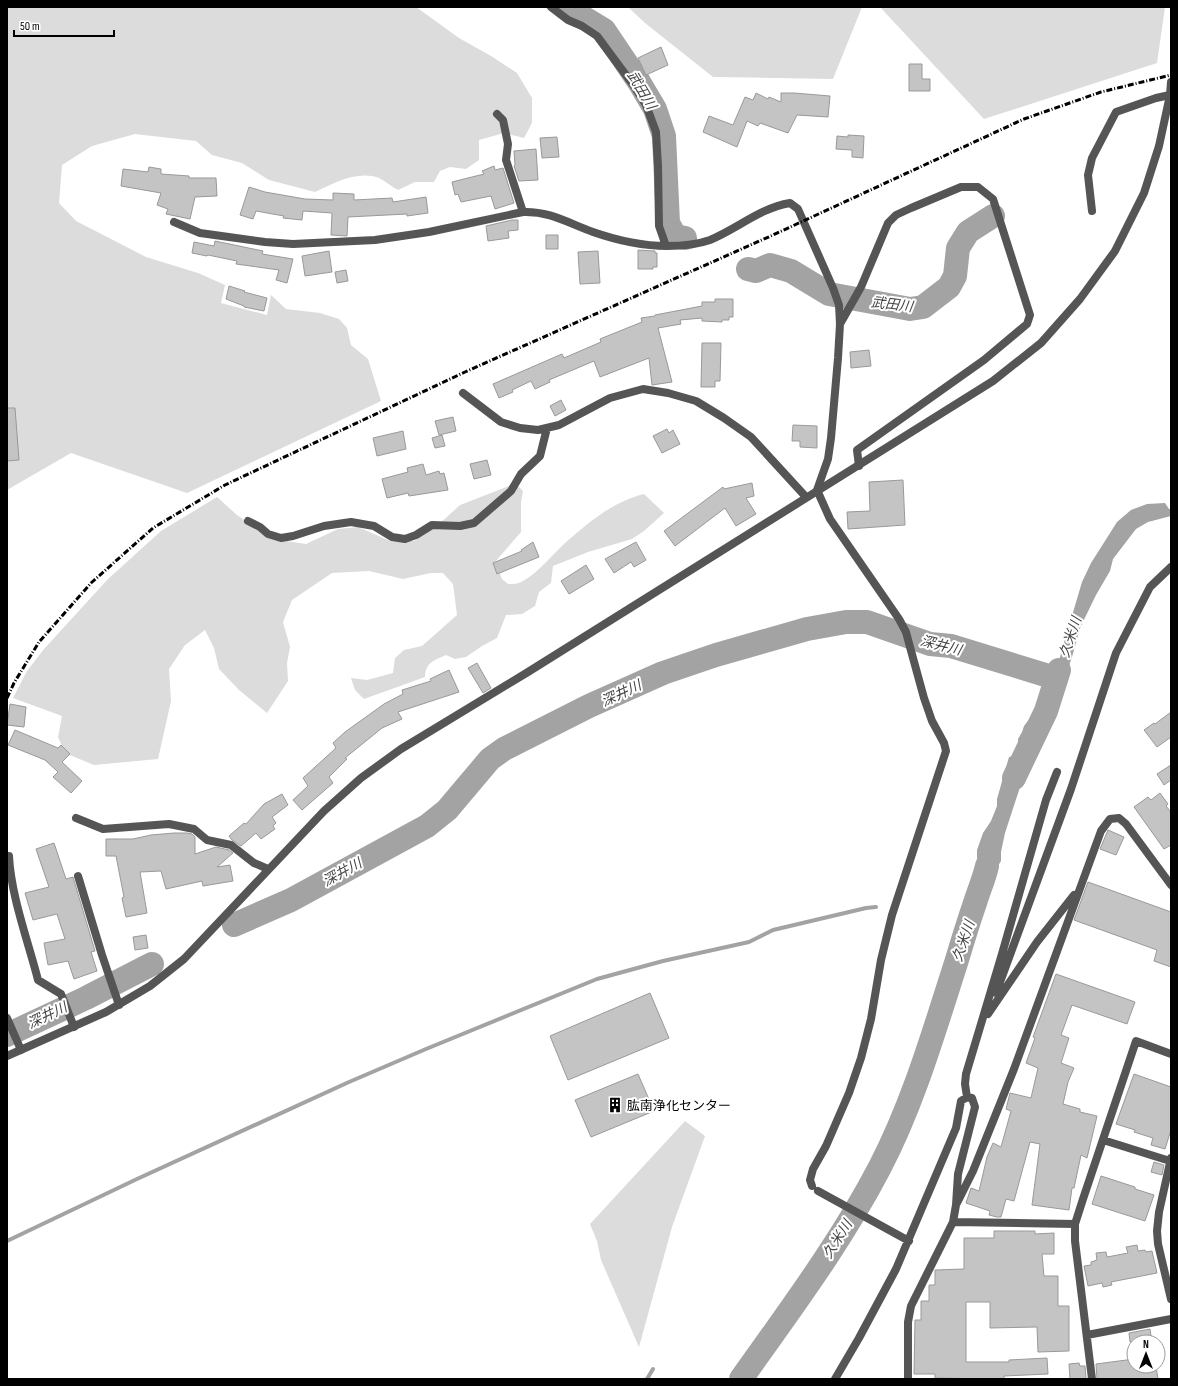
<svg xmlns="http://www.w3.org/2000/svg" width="1178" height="1386" font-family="'Sofia Sans Condensed','Noto Sans JP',sans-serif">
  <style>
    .green { fill: #dcdcdc }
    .water { fill: #a3a3a3 }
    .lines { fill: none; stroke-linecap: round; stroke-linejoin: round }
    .stream { stroke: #a3a3a3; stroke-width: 4 }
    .river { stroke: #a3a3a3; stroke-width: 24 }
    .building { fill: #c4c4c4; stroke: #999 }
    .minor { stroke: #555; stroke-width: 8 }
    .tertiary { stroke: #555; stroke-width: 8 }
    .rail { stroke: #000; stroke-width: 3; stroke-dasharray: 6 2 1 2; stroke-linecap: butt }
    .labels { text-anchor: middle; stroke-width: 4; stroke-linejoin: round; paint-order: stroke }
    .poi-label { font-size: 13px; fill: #000; stroke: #fff; text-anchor: start }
    .water-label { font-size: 14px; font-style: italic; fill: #444; stroke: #fff }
  </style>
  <rect width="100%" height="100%" fill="#fff"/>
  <!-- green -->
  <path class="green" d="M7 7H416L459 38 491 56 517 73 532 98V123L524 138 504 133 479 140V160L466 169 450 167 440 171 434 182H415L398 190C392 187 385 181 379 178 358 170 334 183 315 192L269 180 242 163 212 155 196 141 135 134 92 146 62 165 59 203 76 221 146 257 198 273 225 285 221 303 267 315 271 295 286 309 320 313 339 319 347 328 351 345 368 359 381 401 187 493 71 453 7 490Z
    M628 7H862L833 79 713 77 645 23Z
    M880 7H1165L1157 63 984 119Z
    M515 483 523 491 521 502V532L495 562 502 579 508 584C513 584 519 584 523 581 537 574 552 555 564 544 588 523 612 502 644 494L664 513 644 531 632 539 588 552 553 566 551 583 539 592 535 606 522 614 506 615 497 638 482 646 466 657 455 659 446 655C433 661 426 662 425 677L364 699 355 690 351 678 367 680 393 673 395 658 404 650 422 646 457 615 453 584 443 573H431L403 579 369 571 332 573 292 600 283 622 290 647 287 663 288 681 267 713 239 690 219 669 214 648 205 630 185 645 169 669 171 701 158 759 94 765 65 753 58 737 62 716 13 698 27 671 44 649 108 579 161 531 217 497 237 515 273 539 306 544 338 529 358 527 390 541H414L437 526 460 505 509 486Z
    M685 1121 705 1136 672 1227 639 1347 601 1260 597 1241 590 1224Z"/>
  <!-- water -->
  <path class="water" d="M1165 503 1169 509H1171V516L1148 522 1136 529 1113 559 1110 571 1096 595 1080 628 1072 657 1067 671 1038 720 1026 735 1025 742 1032 764 1029 772H1025L1005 833 1001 852V861L992 876 981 902 979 901 974 889 977 875V850L983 833 991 821 997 806V799L1009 757 1013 756 1018 746V739L1022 732 1024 726 1042 702 1047 689 1019 674 1024 662 1055 667 1059 661 1063 646 1082 582 1091 563 1117 522 1131 510 1147 504Z"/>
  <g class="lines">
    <!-- stream -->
    <path class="stream" d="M7 1241 137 1179 349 1082 426 1049 597 979 663 961 749 942 773 930 866 908 876 907
      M647 1379 653 1369"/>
    <!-- river -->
    <path class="river" d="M566 7 604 30 639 82 655 109 664 136 668 223 675 236 685 238
      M748 269 756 271 770 265 791 271 829 294 910 309 923 307 949 287 955 276 958 248 968 232 993 216
      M1014 778 1046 711 1059 670
      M234 925 291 900 427 826 447 810 490 759 504 749 589 706 663 673 716 655 807 629 846 622H867L930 644 951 646 1052 677
      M7 1035 86 998 152 964
      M741 1379C790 1310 841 1242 880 1167 913 1104 934 1031 956 963 962 943 968 923 975 903 979 890 984 879 987 866"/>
  </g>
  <!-- building -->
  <path class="building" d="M661 47 668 65 646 75 638 58Z
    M909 64H922V79H930V91H909Z
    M756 93 768 99 769 97 781 102V93H794L830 96 828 117 797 115 788 133 760 123 758 126 747 121 737 147 703 132 709 116 733 125 745 97 753 100Z
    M848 135 864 136 863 158 852 157V150L836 149 837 136 848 137Z
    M557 137 559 157 542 158 540 138Z
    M536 149 538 180 519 181 514 166 515 165 514 151Z
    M494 166 495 170 503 168 514 203 495 209 491 196 461 202 458 194 455 195 452 182 484 174 482 171Z
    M149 167 161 169V174L189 176V178H216L217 196 195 197 190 219 166 214 168 209 157 205 161 193 121 186 123 169 148 172Z
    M249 187 265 192 305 199 333 200V193L354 194V200L392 198 393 202 426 197 428 213 407 216V214L348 217 347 236 331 235 332 213 303 211 302 220 283 218 284 216 256 211 253 219 240 215Z
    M512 220H518V230L508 231 509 238 488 241 486 226Z
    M546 235H558V249H546Z
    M215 241 263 251 262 254 293 259 287 283 276 280 279 270 236 264 237 261 208 255 207 256 192 253 194 242 214 246Z
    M638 250 655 251V253H657V267H653V269H638Z
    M329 251 332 272 305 276 302 256Z
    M598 251 600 283 580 284 578 252Z
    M346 270 348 281 337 283 335 272Z
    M229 286 245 291 244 292 267 298 264 311 244 307V306L226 299Z
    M715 299H733V317H729V320H722V322L702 321V318L680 320 681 324 658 328 672 382 652 385 649 358 600 377 594 361 549 380 550 382 535 389 531 381 512 390 513 392 499 398 493 384 562 354 564 358 601 342 600 339 642 322 641 318 655 316V315L702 306V302H715Z
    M702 343H721L720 381H715V387H701Z
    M869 350 871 366 851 368 850 352Z
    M561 400 566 410 555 416 550 406Z
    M7 408H15L19 460 7 461Z
    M453 417 456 431 439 435 435 421Z
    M793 425 817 426V448L800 447V441H792Z
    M667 429 669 433 673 430 680 444 662 453 653 436Z
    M403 431 406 449 377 456 373 438Z
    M442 435 445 446 435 448 432 438Z
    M487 460 491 475 474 479 470 464Z
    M423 464 426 475 439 471 440 474 444 473 448 490 409 496 408 493 387 498 382 479 408 472 407 468Z
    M903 480 905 525 848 529 847 512 870 511 869 482Z
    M752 483 754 496 746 498 756 514 736 526 725 508 675 546 664 531 723 487 724 489Z
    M533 542 539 557 497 574 493 563 522 551 521 550Z
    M636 542 646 560 634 567 631 562 614 573 605 559Z
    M586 565 594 579 569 594 561 581Z
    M477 663 491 688 483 693 468 668Z
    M449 670 459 692 398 712 402 719 382 728 345 758 347 759 329 777 333 783 302 810 293 800 308 786 303 778 336 748 333 743 345 732 384 704 403 694 402 690 431 681 430 679Z
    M10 704 26 707 24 727 7 725Z
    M1171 712V737L1157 747 1144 730 1154 723 1155 724Z
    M15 730 58 748 61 745 70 754 62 762 82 781 71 793 53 777 58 772 45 760 8 745Z
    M1171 765V780L1164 785 1157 774Z
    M1160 793 1168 804 1166 806 1171 812V845L1164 849 1134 807 1148 797 1151 800Z
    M282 794 288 805 272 817 276 823 273 826 275 829 261 839 256 833 241 846 232 840 229 836 244 823 246 824 264 804Z
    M1108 830 1124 837 1116 855 1100 849Z
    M174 833H187L192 834 195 837V854L216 847 229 850 233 853 217 867 230 865 233 881 203 886 202 881 166 889 161 871 140 872 147 913 126 917 122 898 124 897 116 856H106V839H133L151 835Z
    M54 843 66 879 73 877 95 951 91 952 97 971 74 979 68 961 48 965 44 943 65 939 57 914 33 920 25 893 49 887 36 849Z
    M1088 882 1171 912V967L1154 961 1157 950 1074 920Z
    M146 935 148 948 135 950 133 937Z
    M1056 974 1135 1002 1127 1024 1072 1005 1061 1035 1069 1038 1061 1063 1074 1068 1068 1082 1063 1104 1080 1109V1112L1097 1116 1087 1158 1081 1155 1074 1188H1072L1069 1210 1032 1205 1040 1144 1030 1142 1014 1201 1006 1199 1001 1217H997L989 1215 990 1211 966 1203 971 1188 979 1191 987 1157 993 1143 1001 1147 1011 1111 1006 1109 1010 1093 1031 1098 1038 1068 1026 1063 1035 1038 1033 1037Z
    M650 993 669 1038 568 1080 550 1036Z
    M638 1074 654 1111 591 1137 575 1100Z
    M1134 1074 1171 1087V1130L1165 1149 1151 1145 1153 1138 1134 1132 1135 1130 1116 1124Z
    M1154 1162 1164 1165 1162 1175 1151 1172Z
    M1101 1176 1135 1187V1189L1154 1195 1145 1221 1092 1204Z
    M994 1231H1035V1234L1054 1233V1254H1042L1044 1276H1058V1306H1069V1351L1038 1352 1037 1327 990 1328V1302H966V1362H1009V1360L1047 1358 1048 1374 1004 1376V1379H983L935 1378V1374H914L915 1320H921V1301H929V1285H935V1270L964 1269V1238H994Z
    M1137 1245 1138 1251 1145 1250 1146 1252 1152 1251 1157 1273 1111 1282 1112 1285 1103 1287 1102 1283 1088 1286 1084 1266 1091 1265V1262L1097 1260 1096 1253 1106 1252 1107 1257 1128 1253 1126 1247Z
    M1150 1329 1152 1342H1130L1129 1333Z
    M1134 1359V1366H1156L1158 1379H1097L1096 1364Z
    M1079 1363 1080 1366H1085L1086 1379H1070L1069 1364Z"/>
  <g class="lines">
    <!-- minor -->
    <path class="minor" d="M551 7 568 20 582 26 597 36 634 86 646 105 656 132 658 166 659 226 666 246
      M497 114 503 120 508 144 506 160 523 212
      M1092 211 1088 175 1092 158 1116 112 1156 98 1170 95
      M174 222 200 233 265 242 293 244 375 240 429 232 523 212C550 211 568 223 593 232 616 240 642 246 667 246 682 246 696 245 710 240 737 229 760 208 790 203L798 209 833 288 839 305 840 324 838 358 831 438 828 459 817 490 830 519 899 619 906 632 910 647 924 698 932 721 944 743 946 751 892 915 881 960 871 1019 861 1058 849 1093 826 1146 813 1169 810 1180 812 1186
      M840 324 861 287 888 223 896 215 911 208 961 187H978L993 199 1030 315 1027 324 984 360 857 450 859 466
      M463 393 501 422 520 428 538 430 559 425 610 398 643 389 668 393 696 401 724 418 751 437 806 497
      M248 521 260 527 268 534 281 538 293 536 324 526 351 522 374 526 392 537 405 539 416 535 432 525 460 526 474 523 511 491 521 474 540 456 547 428
      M76 818 103 829 169 824 194 829 207 840 231 845 254 863 268 869
      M9 856C11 896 28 941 38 980L61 994 74 1027
      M78 876 102 955 119 1005
      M996 993 1071 789 1116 653 1150 587 1171 567
      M988 1014 1037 942 1074 895
      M7 1018 21 1050
      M1103 1140 1170 1161
      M1171 1158 1159 1212 1157 1231 1158 1244 1171 1299
      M818 1191 909 1241
      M957 1203 973 1171 1014 1069 1101 831 1110 819 1119 818 1126 824 1171 885
      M953 1222 1075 1224
      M1087 1335 1171 1319
      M835 1379 859 1338 896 1269 956 1128 961 1101 967 1097
      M908 1379V1322L911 1306 953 1222 956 1205 958 1174 975 1107 972 1098 967 1097 965 1084 966 1074 1002 954 1046 800 1057 772
      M1092 1379 1075 1241V1224L1083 1199 1136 1041 1171 1054"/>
    <!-- tertiary -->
    <path class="tertiary" d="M7 1056 106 1012 150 986 184 959 324 811 361 778 401 749 528 672 993 381 1041 343 1080 299 1115 251 1144 193 1159 146 1170 95 1171 82"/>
    <!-- rail -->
    <path class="rail" d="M7 698 14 683 39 642 91 583 153 528 225 485 465 372 773 235 1024 119 1101 92 1171 75"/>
  </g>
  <!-- icons -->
  <defs>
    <symbol id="building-bare" viewBox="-9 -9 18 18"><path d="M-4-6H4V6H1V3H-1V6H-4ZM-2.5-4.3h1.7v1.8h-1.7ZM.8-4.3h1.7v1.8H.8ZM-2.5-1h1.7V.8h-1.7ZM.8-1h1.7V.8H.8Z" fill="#000" stroke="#fff" stroke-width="2.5" paint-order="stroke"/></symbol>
  </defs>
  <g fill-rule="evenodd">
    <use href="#building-bare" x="604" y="1094" width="22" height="22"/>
  </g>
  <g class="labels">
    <!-- poi labels -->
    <g class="poi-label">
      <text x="627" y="1110">肱南浄化センター</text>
    </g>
    <!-- water labels -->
    <g class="water-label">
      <text transform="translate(642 90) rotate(59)" y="5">武田川</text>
      <text transform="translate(892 304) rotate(7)" y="5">武田川</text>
      <text transform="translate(1070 637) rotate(-72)" y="5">久米川</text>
      <text transform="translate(941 645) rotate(14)" y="5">深井川</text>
      <text transform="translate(621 693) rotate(-25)" y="5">深井川</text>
      <text transform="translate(342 872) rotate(-29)" y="5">深井川</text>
      <text transform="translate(963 941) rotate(-71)" y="5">久米川</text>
      <text transform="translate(47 1015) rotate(-26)" y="5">深井川</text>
      <text transform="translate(837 1239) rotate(-58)" y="5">久米川</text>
    </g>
  </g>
  <!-- border -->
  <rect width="1178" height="1386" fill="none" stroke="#000000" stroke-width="16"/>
  <!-- north arrow -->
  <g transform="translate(1146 1354)"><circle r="19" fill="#ffffff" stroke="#999999"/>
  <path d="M0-3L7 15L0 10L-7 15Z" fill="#000000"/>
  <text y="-6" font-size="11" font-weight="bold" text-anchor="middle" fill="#000000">N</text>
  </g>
  <!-- scale -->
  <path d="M14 30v6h100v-6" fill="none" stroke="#000000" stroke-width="2"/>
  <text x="20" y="30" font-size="12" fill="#000000" stroke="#ffffff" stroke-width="3" paint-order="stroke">50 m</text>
</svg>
